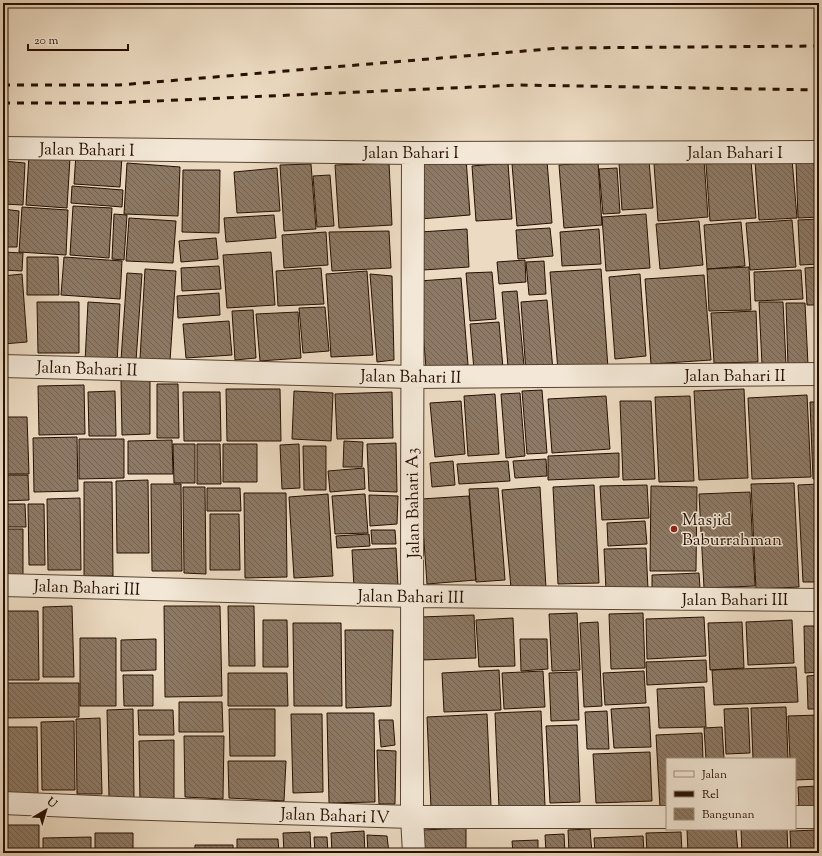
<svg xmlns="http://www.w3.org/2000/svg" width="822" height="856" font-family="'Sorts Mill Goudy',serif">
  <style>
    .building { fill: url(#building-back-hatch); stroke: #260f01 }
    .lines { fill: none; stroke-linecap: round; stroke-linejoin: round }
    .street-casing { stroke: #584231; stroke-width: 24 }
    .street { stroke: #f3e8d7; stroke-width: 22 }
    .rail { stroke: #260f01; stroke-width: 3; stroke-dasharray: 7 7; stroke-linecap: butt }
    .poi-dot { fill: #8f2418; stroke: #f3e8d7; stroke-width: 1.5 }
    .labels { text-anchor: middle; stroke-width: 3; stroke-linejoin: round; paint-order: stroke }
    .street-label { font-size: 17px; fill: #260f01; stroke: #f3e8d7 }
    .poi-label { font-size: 17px; fill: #260f01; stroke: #f3e8d7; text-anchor: start }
  </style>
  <defs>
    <pattern id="building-back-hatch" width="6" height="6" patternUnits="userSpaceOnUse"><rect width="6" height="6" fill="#8d7965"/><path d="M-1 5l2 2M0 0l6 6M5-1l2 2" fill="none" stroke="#736251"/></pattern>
  </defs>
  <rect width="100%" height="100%" fill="#ecdbc2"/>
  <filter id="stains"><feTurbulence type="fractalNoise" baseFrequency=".005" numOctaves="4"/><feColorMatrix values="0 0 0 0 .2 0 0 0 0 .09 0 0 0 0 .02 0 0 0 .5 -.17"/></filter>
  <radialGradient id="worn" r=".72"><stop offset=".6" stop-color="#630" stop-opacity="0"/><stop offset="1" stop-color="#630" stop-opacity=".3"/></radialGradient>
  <!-- building -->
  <path class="building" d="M76 153 122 156 120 187 74 184Z
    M29 155 70 158 67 208 26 205Z
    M466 158 470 215 420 219 416 161Z
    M792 159 797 218 759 220 755 161Z
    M704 160 708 217 658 221 654 164Z
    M3 161 25 163 23 205 3 204Z
    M547 161 552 223 517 226 512 164Z
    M649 161 653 208 622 210 619 163Z
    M751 161 756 218 710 221 706 164Z
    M598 162 602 225 564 228 559 165Z
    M819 162V217L798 218 796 163Z
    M127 163 180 167 178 216 124 214Z
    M389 163 392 225 339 228 335 165Z
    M508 163 512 219 476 221 472 166Z
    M311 164 316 229 284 231 280 165Z
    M277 168 280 211 237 213 234 172Z
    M617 168 620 213 603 214 599 169Z
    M183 170H220L219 233 182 232Z
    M330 175 334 226 317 227 313 176Z
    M72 186 123 190 122 207 71 203Z
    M73 206 112 208 109 258 70 255Z
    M22 207 68 210 66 255 19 252Z
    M3 209 19 211 17 247H3Z
    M114 214 127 215 124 260 112 259Z
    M646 214 650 268 606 271 602 217Z
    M274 215 276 238 226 242 224 218Z
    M129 218 176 221 173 263 126 261Z
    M819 219V264L800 265 798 220Z
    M792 220 796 267 750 270 746 223Z
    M699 221 703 265 660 269 656 224Z
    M741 222 745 266 707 269 704 225Z
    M550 228 553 256 518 259 516 230Z
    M467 229 469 267 423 270 420 232Z
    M599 229 601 264 562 266 560 232Z
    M389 231 391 268 332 271 329 232Z
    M326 232 328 265 284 268 282 235Z
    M216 238 218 259 181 262 179 241Z
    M3 252 23 253 22 271 3 270Z
    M271 252 275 305 227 308 223 255Z
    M27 257H58L59 295H27Z
    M64 257 122 261 120 299 61 295Z
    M525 260 526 282 499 284 497 262Z
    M544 261 546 294 529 295 526 262Z
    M219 266 221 289 182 291 181 268Z
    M749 267 751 310 709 311 707 269Z
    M819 267V305H807L805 268Z
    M321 268 324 304 278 306 276 271Z
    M145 269 176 271 170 361 140 359Z
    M601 269 608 368 558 371 550 272Z
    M801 270 803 299 755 301 754 272Z
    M367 271 373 355 331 357 326 274Z
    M492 272 496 319 470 321 466 273Z
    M127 273 142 274 136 361 121 360Z
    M22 274 27 342 3 344V276Z
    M370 274 392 276 394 360 377 362Z
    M640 274 646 356 615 359 609 277Z
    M704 275 711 360 651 364 645 279Z
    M461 278 468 365 426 368 419 281Z
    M517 291 524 366 508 367 502 292Z
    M219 293 220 315 178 318 177 296Z
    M547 300 553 371 526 373 521 302Z
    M37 302H79V353H38Z
    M88 302 120 304 117 364 85 362Z
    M759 302H783L786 364 762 365Z
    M786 303H805L808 365 788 366Z
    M325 307 329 351 303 353 299 308Z
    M816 308H819V363Z
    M253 310 256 358 235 360 232 311Z
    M756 311 758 362 714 363 711 313Z
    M298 312 301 358 260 361 256 314Z
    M229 321 232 355 186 358 183 324Z
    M499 322 503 368 474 370 470 324Z
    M3 373H4L5 414H3Z
    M121 380H150V434L122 435Z
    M157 384H178L179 438H157Z
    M84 385 85 434 39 435 38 386Z
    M226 389H280L281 441H227Z
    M744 389 748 478 699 480 694 391Z
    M542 390 547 453 527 454 522 391Z
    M115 391 116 436H89L88 392Z
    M294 391 333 393 331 441 292 439Z
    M183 392H220L221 441H184Z
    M392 392 393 438 337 439 335 394Z
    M520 393 525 456 506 458 501 394Z
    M495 394 499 454 468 456 464 396Z
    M807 395 811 477 752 479 748 398Z
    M606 396 610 449 552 453 548 399Z
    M690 396 694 481 659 482 655 397Z
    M461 401 465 454 435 457 430 403Z
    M620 401H651L655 479 623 480Z
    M810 402H819V479H813Z
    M5 417H27L29 474H6Z
    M77 437 78 491 34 492 33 438Z
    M79 439H124V478L79 479Z
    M172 440 173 474H128V441Z
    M344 441 363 442 362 467H343Z
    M396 443 397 492 369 491 367 444Z
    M173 444H195V483H174Z
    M197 444H220L221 484H197Z
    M223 444H257V482H223Z
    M299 444 300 488 282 489 280 445Z
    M303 446H326V490H304Z
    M619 453V477L548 480V456Z
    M546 459 547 476 515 478 513 461Z
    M453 461 455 485 432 487 430 463Z
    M508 461 510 481 459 484 457 464Z
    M364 468 365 489 330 492 328 471Z
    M3 475H28L29 500 3 501Z
    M148 480 149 553H117L116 481Z
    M84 482H112L113 576H84Z
    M794 483 799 587 756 589 751 484Z
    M151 484H181L182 571H152Z
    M819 484V582H803L798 485Z
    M594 485 599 583 558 584 553 487Z
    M647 485 649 518 602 520 600 486Z
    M651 486 697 487 696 571H650Z
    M183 487H205L206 574 184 573Z
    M540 487 546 588H511L502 490Z
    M207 488H240L241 511H207Z
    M498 488 505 580 476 582 469 489Z
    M750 492 755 586 704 588 699 494Z
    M244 493H286L287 577 245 578Z
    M328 494 333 576 294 578 289 497Z
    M365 494 368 533 335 534 332 496Z
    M369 495 398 496 397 524 370 526Z
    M469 496 476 580 427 584 421 499Z
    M80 498 81 570H48L47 499Z
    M3 504H25L26 527H3Z
    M28 504H44L45 565H29Z
    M210 514H239L240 570H210Z
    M645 521 647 544 608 546 607 523Z
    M3 529H23V576H3Z
    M371 530H395L396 544H372Z
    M369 534 370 546 337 548 336 536Z
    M396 548 398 586 354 588 352 550Z
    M646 548 648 589 606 590 604 549Z
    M699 573 700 588 652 589V575Z
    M72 606 74 677H43V607Z
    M164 606H220L222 696 165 697Z
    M228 606H254L255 666H229Z
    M3 611H38L39 680H3Z
    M577 613 580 670 552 671 549 614Z
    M643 613 645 668 611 669 609 614Z
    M474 615 476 658 422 660 421 617Z
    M704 617 706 656 647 659 646 619Z
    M513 618 515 666 479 667 476 620Z
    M263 620H287L288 667H263Z
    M792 620 794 663 748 665 746 622Z
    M598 622 602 706 584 707 580 623Z
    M742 622 744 668 710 670 708 623Z
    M293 623H341L342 706H294Z
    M804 626H819V672L805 673Z
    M345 630H393L391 706 346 708Z
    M80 638H116V706H80Z
    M156 639V670L121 671V640Z
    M520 639H547L548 669 521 671Z
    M706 660 707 682 647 685 646 662Z
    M796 667 798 702 714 705 712 670Z
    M499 670 501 710 444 712 442 673Z
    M543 671 545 707 504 709 502 673Z
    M644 671 646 703 605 705 603 673Z
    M577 672 579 720 551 721 549 673Z
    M228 673H287L288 706H228Z
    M123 675H153V706H124Z
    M819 675V709H808L807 676Z
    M6 683H79V717L7 718Z
    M704 687 706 727 659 728 657 689Z
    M179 702H222L223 732H179Z
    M649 707 651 747 614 748 611 709Z
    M786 707 788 759H753L751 708Z
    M748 708 750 753 726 754 724 709Z
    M133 709 134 798H109L107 710Z
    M229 709H275V756H230Z
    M138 710H173L174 735H139Z
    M541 711 545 806 499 808 495 713Z
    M607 711 609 749H587L585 712Z
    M327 713H374L375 802 329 803Z
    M291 714H322L323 792 293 793Z
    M487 714 491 806 431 808 427 717Z
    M819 715V779L795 780V759H790L788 716Z
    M100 718 102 794H77L76 719Z
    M379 720H393L395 745 381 747Z
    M74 721 75 790H42L41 722Z
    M577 725 580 802 550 803 546 726Z
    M6 727H37L38 794H7Z
    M722 727 724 759H706L704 728Z
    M702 733 703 759H667V808H660L656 735Z
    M184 736H224L223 799 185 797Z
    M174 740V801L140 802 139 741Z
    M377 750 396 751 395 804H379Z
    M650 752 652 801 596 803 593 754Z
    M228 761H286L284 801 229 798Z
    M819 786V808L799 809 798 787Z
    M3 825H39V853H3Z
    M466 828V853H423V830Z
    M590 829 592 853H569L568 830Z
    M736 829 738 853H688L687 830Z
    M741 829H787L788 853H742Z
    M819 830V853H791L790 831Z
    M364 831 365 853H332L331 833Z
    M310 832 311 853H284L283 833Z
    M681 832 682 853H647L646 833Z
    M95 833H133V853H95Z
    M564 834 565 853H546L545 835Z
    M367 835 387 836 389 853H368Z
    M643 836 644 853H595L594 838Z
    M91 837V853H43V838Z
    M314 837H327L328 853H315Z
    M237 839H278L279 853H237Z
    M538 840V853H513L512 841Z
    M195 845H233V853H195Z
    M507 850V853H473V852Z"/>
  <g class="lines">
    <defs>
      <path id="street" d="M3 148 413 153 819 152
        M413 153C411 374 413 596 412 817L414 853
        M3 366 411 377 819 374
        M3 585 413 596 819 600
        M3 803 118 808 412 817H667
        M795 817H819"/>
    </defs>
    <!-- street casing -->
    <use href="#street" class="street-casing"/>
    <!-- street -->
    <use href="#street" class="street"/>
    <!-- rail -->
    <path class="rail" d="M3 85H119L560 48 819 46
      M3 103H110L519 85 819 90"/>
  </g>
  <!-- markers -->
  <circle class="poi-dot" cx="674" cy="529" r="4"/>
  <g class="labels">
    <!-- street labels -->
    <g class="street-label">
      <text transform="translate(87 149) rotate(1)" y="6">Jalan Bahari I</text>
      <text x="411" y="158">Jalan Bahari I</text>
      <text x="735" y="158">Jalan Bahari I</text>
      <text transform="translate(87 368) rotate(2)" y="6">Jalan Bahari II</text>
      <text x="735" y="381">Jalan Bahari II</text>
      <text transform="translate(411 376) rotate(1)" y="6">Jalan Bahari II</text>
      <text transform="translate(412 503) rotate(-91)" y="6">Jalan Bahari A3</text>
      <text transform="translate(87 587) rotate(2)" y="6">Jalan Bahari III</text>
      <text transform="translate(411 596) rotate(1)" y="6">Jalan Bahari III</text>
      <text x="735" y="605">Jalan Bahari III</text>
      <text transform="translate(335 815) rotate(2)" y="6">Jalan Bahari IV</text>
    </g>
    <!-- poi labels -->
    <g class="poi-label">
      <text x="682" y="525">Masjid<tspan x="682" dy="20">Baburrahman</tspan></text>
    </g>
  </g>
  <!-- margin -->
  <rect width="822" height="856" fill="none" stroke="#ecdbc2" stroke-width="16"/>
  <rect x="4" y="4" width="814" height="848" fill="none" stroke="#260f01" stroke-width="2"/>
  <rect x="8" y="8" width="806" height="840" fill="none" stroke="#260f01"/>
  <!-- legend -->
  <rect x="666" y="758" width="130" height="72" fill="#f3e8d7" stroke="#a19181"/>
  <rect x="674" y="771" width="20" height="6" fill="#f3e8d7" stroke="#a19181"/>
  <text x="702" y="778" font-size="12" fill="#260f01">Jalan</text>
  <rect x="674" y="791" width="20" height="6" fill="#260f01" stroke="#a19181"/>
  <text x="702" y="798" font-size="12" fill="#260f01">Rel</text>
  <rect x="674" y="808" width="20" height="12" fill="url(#building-back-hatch)" stroke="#a19181"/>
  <text x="702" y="818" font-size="12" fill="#260f01">Bangunan</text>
  <!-- north arrow -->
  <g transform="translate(46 810) rotate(38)" stroke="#f3e8d7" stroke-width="3" paint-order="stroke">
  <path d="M0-3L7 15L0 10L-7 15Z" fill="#260f01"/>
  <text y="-6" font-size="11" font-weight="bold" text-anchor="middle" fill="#260f01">U</text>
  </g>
  <!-- scale -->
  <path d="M28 44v6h100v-6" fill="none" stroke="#260f01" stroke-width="2"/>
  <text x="34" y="44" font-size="12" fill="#260f01" stroke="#f3e8d7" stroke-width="3" paint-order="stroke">20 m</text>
  <rect width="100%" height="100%" filter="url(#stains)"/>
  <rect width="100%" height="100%" fill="url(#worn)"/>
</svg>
